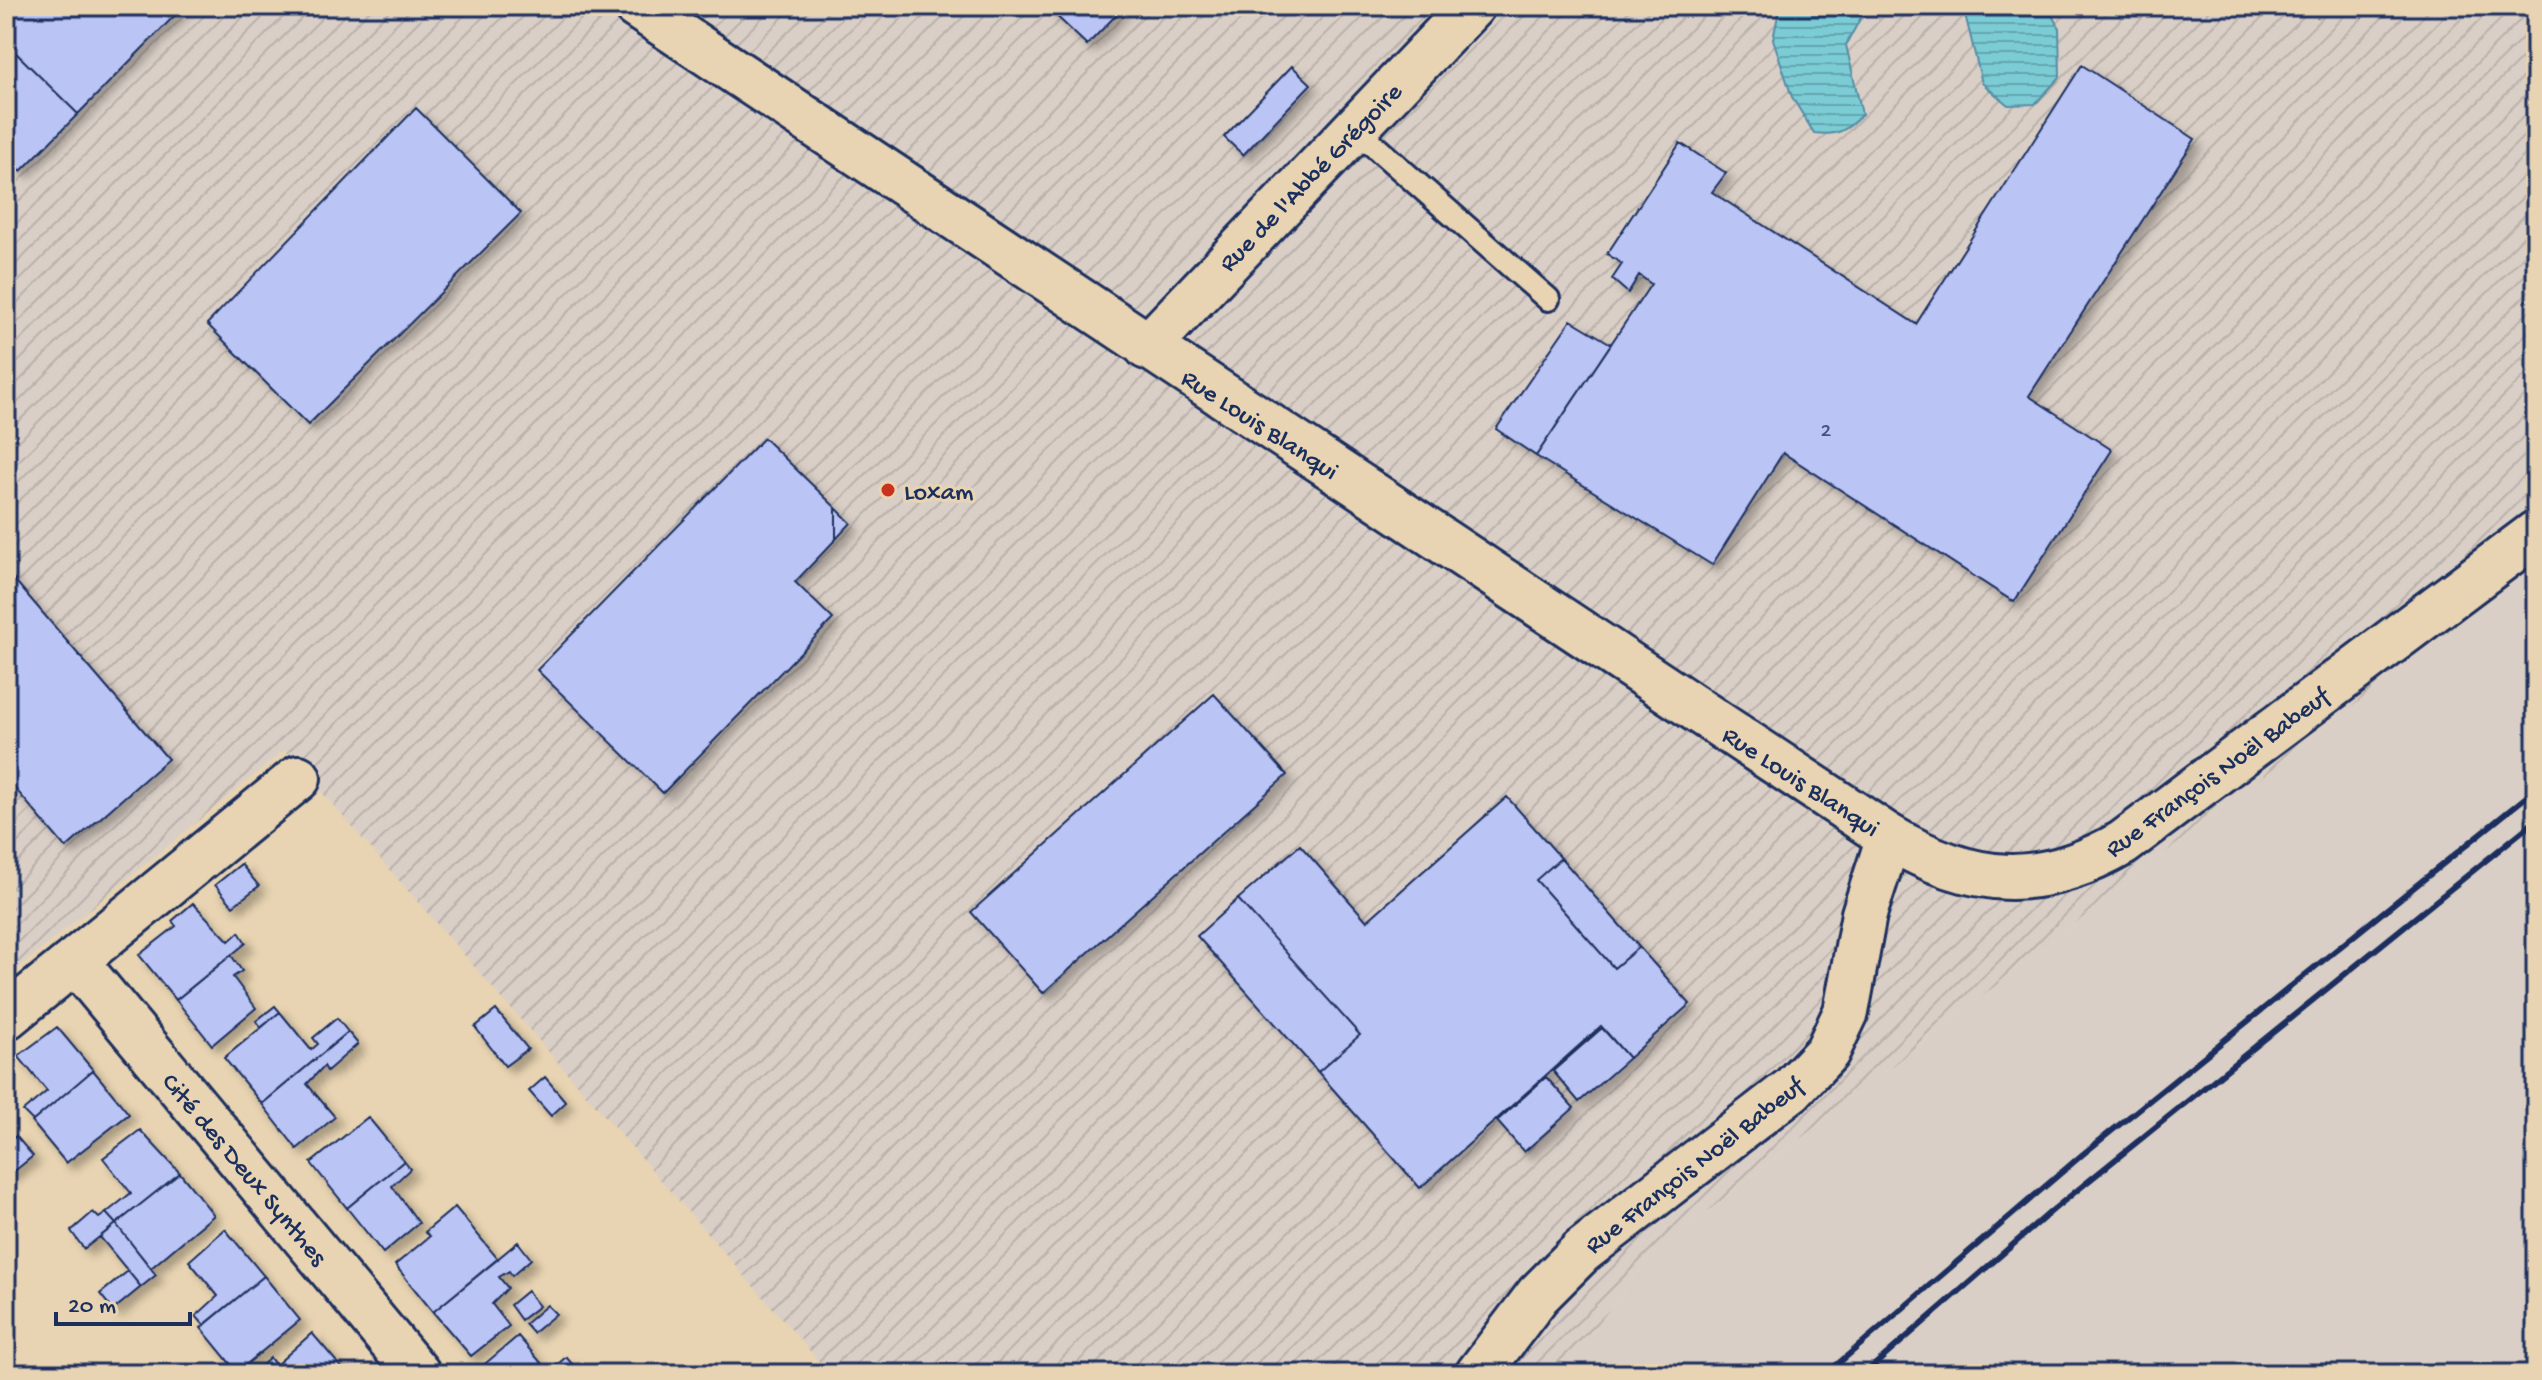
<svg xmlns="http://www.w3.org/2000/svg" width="2542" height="1380" font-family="'Gochi Hand',sans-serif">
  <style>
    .built { fill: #dacfc6 }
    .industrial { fill: url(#industrial-furrows) }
    .water { fill: url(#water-rules); stroke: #558da5; stroke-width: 2 }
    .building { fill: #bac4f5; stroke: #1b2f5e; stroke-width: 2; filter: url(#shadow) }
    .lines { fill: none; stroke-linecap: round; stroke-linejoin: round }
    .lane-casing { stroke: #1b2f5e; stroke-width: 28 }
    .street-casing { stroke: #1b2f5e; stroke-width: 50 }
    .secondary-casing { stroke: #1b2f5e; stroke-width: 50 }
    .lane { stroke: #e8d4b2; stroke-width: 22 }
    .street { stroke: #e8d4b2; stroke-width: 44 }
    .secondary { stroke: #e8d4b2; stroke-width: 44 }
    .rail { stroke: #1b2f5e; stroke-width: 6 }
    .poi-dot { fill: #c8321e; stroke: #e8d4b2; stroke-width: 3 }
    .labels { text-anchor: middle; stroke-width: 6; stroke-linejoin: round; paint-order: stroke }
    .number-label { font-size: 22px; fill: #435484 }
    .street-label { font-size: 26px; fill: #1b2f5e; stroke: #e8d4b2 }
    .poi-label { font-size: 26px; fill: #1b2f5e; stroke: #e8d4b2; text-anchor: start }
  </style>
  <defs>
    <pattern id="industrial-furrows" width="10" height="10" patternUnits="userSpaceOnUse" patternTransform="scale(2)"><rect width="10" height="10" fill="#dacfc6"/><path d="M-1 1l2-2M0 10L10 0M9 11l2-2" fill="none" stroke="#bab2ac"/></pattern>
    <pattern id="water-rules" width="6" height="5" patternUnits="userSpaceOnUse" patternTransform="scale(2)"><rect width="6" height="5" fill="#7bccd5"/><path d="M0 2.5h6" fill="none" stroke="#64a6b0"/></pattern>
    <filter id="shadow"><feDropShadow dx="7" dy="7" stdDeviation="4" flood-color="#0004"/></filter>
  </defs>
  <rect width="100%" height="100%" fill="#e8d4b2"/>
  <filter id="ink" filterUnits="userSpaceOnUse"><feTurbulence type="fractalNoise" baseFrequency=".0125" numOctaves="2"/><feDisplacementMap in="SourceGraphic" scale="16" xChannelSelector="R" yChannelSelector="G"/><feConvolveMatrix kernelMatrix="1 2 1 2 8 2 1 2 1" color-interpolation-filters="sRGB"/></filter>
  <g filter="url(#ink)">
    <!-- built -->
    <path class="built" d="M2536 563V1374H1560L1650 1256Z"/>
    <!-- industrial -->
    <path class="industrial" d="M6 6H2536V563L1650 1256 1560 1374H830L285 750 6 978Z"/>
    <!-- water -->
    <path class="water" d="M1780 6H1867L1846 45 1862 114C1847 131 1837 136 1814 133L1792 97 1773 39Z
      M1963 6H2047L2059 28 2060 77 2035 104 2008 105 1982 83Z"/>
    <!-- building -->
    <path class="building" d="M6 6H184L78 114 6 43Z
      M1046 6H1125L1087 45Z
      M11 48 78 114 21 171 6 155V53Z
      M2082 65 2195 139 2029 396 2112 450 2014 602 1783 453 1712 565 1536 456 1651 284 1639 275 1628 293 1612 279 1622 264 1607 254 1680 143 1726 173 1712 192 1916 324Z
      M1292 66 1311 84 1243 155 1224 137Z
      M416 108 521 213 308 425 207 324Z
      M1571 320 1611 344 1536 456 1496 429Z
      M764 438 836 508V539L795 582 833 619 663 793 537 670Z
      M836 508 851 523 836 539Z
      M6 570 168 759 66 848 6 778Z
      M1214 694 1287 775 1043 993 971 912Z
      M1507 797 1561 858 1536 880 1614 968 1639 947 1690 1004 1629 1058 1601 1026 1420 1188 1318 1072 1360 1035 1238 899 1300 845 1367 921Z
      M1561 858 1639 947 1614 968 1536 880Z
      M241 864 259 886 233 906 215 885Z
      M1238 899 1360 1035 1318 1072 1197 936Z
      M193 903 229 941 239 932 246 943 176 1000 139 955 176 926 172 921Z
      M231 955 242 971 233 977 256 1008 212 1045 176 1000Z
      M275 1006 280 1012 261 1028 256 1021Z
      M496 1010 528 1049 505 1066 475 1027Z
      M280 1012 311 1050 318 1044 313 1038 337 1018 348 1032 262 1104 224 1058Z
      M57 1027 93 1070 33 1121 23 1111 47 1091 18 1056Z
      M1602 1028 1629 1058 1579 1102 1553 1071Z
      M348 1032 358 1044 327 1071 324 1066 307 1084 335 1117 297 1149 262 1104Z
      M93 1070 129 1114 66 1163 32 1122Z
      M545 1077 566 1102 551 1116 529 1091Z
      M1546 1077 1574 1108 1524 1152 1497 1121Z
      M368 1117 404 1161 347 1208 311 1163Z
      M140 1130 180 1173 116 1224 106 1213 131 1193 103 1158Z
      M16 1136 33 1156 6 1178V1144Z
      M404 1161 410 1169 392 1186 419 1223 383 1253 347 1208Z
      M180 1173 214 1215 151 1268 116 1224Z
      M455 1207 498 1259 433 1312 395 1265 430 1236 425 1232Z
      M93 1212 99 1218 106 1213 116 1224 84 1249 71 1231Z
      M116 1224 156 1275 141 1287 100 1237Z
      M225 1229 264 1276 204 1325 196 1316 218 1296 189 1261Z
      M518 1242 531 1259 512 1276 509 1271 499 1277 508 1288 492 1304 509 1326 471 1356 433 1312Z
      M128 1271 141 1287 113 1310 100 1294Z
      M264 1276 300 1320 237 1372 201 1328Z
      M527 1291 539 1306 521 1320 510 1305Z
      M547 1305 556 1314 533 1333 525 1324Z
      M312 1333 347 1374H283L276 1365Z
      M518 1336 549 1372 566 1357 573 1365 562 1374H485L480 1368Z
      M270 1358 283 1374H252Z"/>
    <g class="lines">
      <defs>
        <path id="lane" d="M1355 129 1548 299"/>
        <path id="street" d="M1147 347 1472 6
          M75 961 418 1374
          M6 1017 298 778
          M1478 1374 1538 1295 1582 1251 1792 1089 1827 1052 1846 1012 1864 914 1889 837"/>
        <path id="secondary" d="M636 6 1889 837C1972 886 2038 892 2123 843L2536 533"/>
      </defs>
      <!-- lane casing -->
      <use href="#lane" class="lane-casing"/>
      <!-- street casing -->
      <use href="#street" class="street-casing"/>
      <!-- secondary casing -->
      <use href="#secondary" class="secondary-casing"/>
      <!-- lane -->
      <use href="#lane" class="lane"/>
      <!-- street -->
      <use href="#street" class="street"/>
      <!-- secondary -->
      <use href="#secondary" class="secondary"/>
      <!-- rail -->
      <path class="rail" d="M1826 1374 2083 1154 2536 789
        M1864 1374 2054 1209 2536 820"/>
    </g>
  </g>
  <!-- markers -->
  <circle class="poi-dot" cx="888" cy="490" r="8"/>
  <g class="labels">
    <!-- number labels -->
    <g class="number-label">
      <text x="1826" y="436">2</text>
    </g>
    <!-- street labels -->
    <g class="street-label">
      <text transform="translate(1309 176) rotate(-46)" y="9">Rue de l'Abbé Grégoire</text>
      <text transform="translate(1261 423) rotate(33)" y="9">Rue Louis Blanqui</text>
      <text transform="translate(2216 771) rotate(-36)" y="9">Rue François Noël Babeuf</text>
      <text transform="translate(1802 780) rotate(33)" y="9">Rue Louis Blanqui</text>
      <text transform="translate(1693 1164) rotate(-38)" y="9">Rue François Noël Babeuf</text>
      <text transform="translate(246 1168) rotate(50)" y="9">Cité des Deux Synthes</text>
    </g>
    <!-- poi labels -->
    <g class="poi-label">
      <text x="904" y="499">Loxam</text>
    </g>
  </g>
  <!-- margin -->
  <rect width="2542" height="1380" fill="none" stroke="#e8d4b2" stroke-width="32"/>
  <rect x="16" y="16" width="2510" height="1348" fill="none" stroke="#1b2f5e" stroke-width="3" filter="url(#ink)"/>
  <!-- scale -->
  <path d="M56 1312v12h134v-12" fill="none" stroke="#1b2f5e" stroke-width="4"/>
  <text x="68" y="1312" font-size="24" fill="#1b2f5e" stroke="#e8d4b2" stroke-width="6" paint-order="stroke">20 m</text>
</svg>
